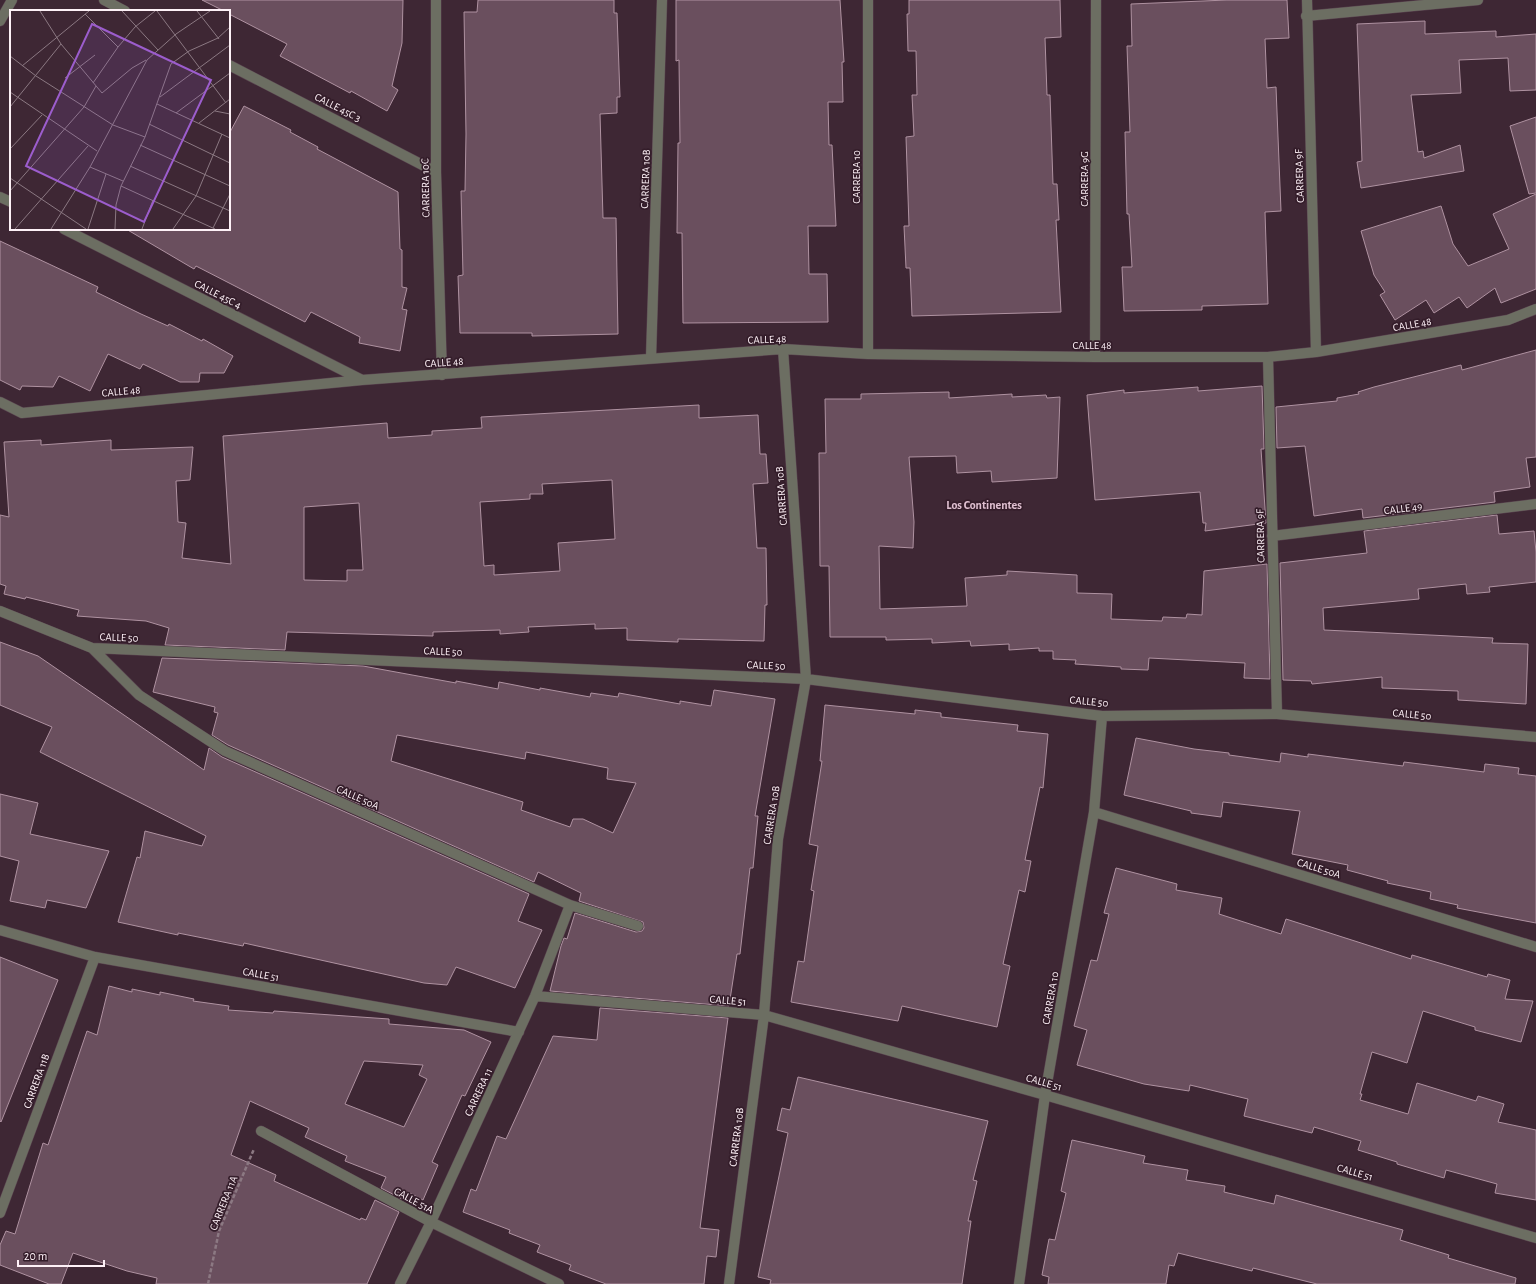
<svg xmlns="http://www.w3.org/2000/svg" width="1536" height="1284" font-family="'Alegreya Sans',sans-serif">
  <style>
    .building { fill: #6a4f5e; stroke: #af92a1; fill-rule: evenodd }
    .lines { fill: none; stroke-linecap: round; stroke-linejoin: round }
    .minor-casing { stroke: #59434f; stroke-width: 11 }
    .path { stroke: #8c7983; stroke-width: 2.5; stroke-dasharray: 4 2; stroke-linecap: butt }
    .minor { stroke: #6c6e62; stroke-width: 10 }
    .labels { text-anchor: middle; stroke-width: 3.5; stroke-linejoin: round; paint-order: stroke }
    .street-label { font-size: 11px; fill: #fef1f7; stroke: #341d2a }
    .neighbourhood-label { font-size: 12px; font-weight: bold; fill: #e0c0d1; stroke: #341d2a }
    .inset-road { fill: none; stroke: #8b7882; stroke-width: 1 }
    .view { fill: #9c5dcd; fill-opacity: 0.15; stroke: #9c5dcd; stroke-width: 2 }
    .inset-edge { fill: none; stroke: #fef1f7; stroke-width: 2 }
  </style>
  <rect width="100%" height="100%" fill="#3e2734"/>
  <!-- building -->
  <path class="building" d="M202 0H403L402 43 392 86 398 90 387 111 351 91 350 93 280 56 287 44 229 14V11H224Z
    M478 0H614V13H617L620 97H617V113L600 114 603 218H616L618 334 532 336V333H460L458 276 463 275 461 191H465L466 134 464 12H477Z
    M676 0H840L844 62H842L843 102H828L829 145H832L836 226H808L809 274H827L828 322 683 323 682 233H677L678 143H680L679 60 676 61Z
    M909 0H1060L1061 37 1045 38 1047 95H1050L1053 184H1057L1059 220H1056L1061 312 912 316 910 268H906L904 226H909L906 137 914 136 912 95H917L916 51H908L907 14H909Z
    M1227 0H1287L1289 38 1265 39 1267 88 1276 87 1281 211 1265 212 1268 304 1202 306V310L1124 311 1122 267H1132L1129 214H1127L1125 132H1130L1127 46H1132L1131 4Z
    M1425 21V34L1496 31V37L1536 34V90L1510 91 1508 58 1459 60 1461 93 1411 95 1418 152 1423 151 1424 158 1460 145 1464 171 1361 188 1357 162 1362 161 1357 24Z
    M244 106 291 130 290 132 318 147 317 149 398 192 400 249 402 250V287L407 288 402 309 407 310 400 351 359 343 360 337 311 312 305 322 196 266 194 269 126 229H229V134Z
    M1536 117V193L1529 194 1510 126Z
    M1536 194V289L1501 303 1495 288 1467 308 1459 297 1434 313 1426 300 1395 320 1380 295 1385 292 1374 275 1361 231 1441 206 1453 244 1468 266 1509 249 1493 214Z
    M0 241 98 287 96 292 141 314 168 326 169 324 202 341 203 339 233 356 224 373H200L199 382H180L143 364 140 369 108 354 90 391 59 376 53 387 22 386 20 390 0 380Z
    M1536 350V457L1526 458 1530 487 1494 492 1495 502 1363 518 1362 509 1314 516 1305 446 1277 448 1276 407 1337 401V398L1359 394 1358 392 1374 387 1461 365 1462 370Z
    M1262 386 1264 449H1261L1266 523 1205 531 1206 523H1203L1200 492 1095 500 1087 395 1124 390V393L1198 387V391Z
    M949 392V398L1012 394V397L1046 395 1047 398 1060 397 1057 478 992 482 991 471 957 473 956 456 909 457 914 522 913 548 879 546 880 609 967 606 965 578 1007 575V571L1077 575V593L1112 594 1111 619 1162 621 1163 617 1186 618 1187 614 1202 615 1204 571 1267 564 1270 679 1244 678 1245 663 1149 658 1148 670 1121 669V667L1075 664 1076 660 1053 659V651H1039V648L1009 650V644L971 646 970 641 932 643V639L886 640V637H830L829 566H820L819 453H826L825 399H861V394Z
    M699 405V418L758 415 760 454H766L768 483 753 484 757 548H766L767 605H765L764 641 678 639V642L627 640V628L595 629V624L528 627 529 632 500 634V630L433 632V636L287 632 285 650 165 645 169 628 146 621 77 616 79 610 26 597 25 599 4 594 6 586 0 584V515L9 517 4 442 41 440V445L111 440V450L193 447 190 480 176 481 178 522 186 523 182 558 231 564 223 436 387 423 388 438 432 435V431L482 428 481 417ZM612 480 615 539 558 543 560 571 494 575V565L484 566 480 502 530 499V494H543L542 484ZM359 503 363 570H347V581L304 580V507Z
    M1497 515 1499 534 1534 531 1536 552V582L1489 587 1490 592 1467 594 1466 584 1418 589 1419 599 1323 608 1324 630 1493 638 1492 643 1528 644 1526 704 1458 700V691L1382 688V677L1312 684 1311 681 1283 680 1280 563 1367 553 1364 531Z
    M0 642 38 656 204 770 209 748 222 757 529 894 518 921 542 930 515 988 456 967 447 985 424 983 244 943 243 946 178 933V935L118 922 137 857 140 858 145 831 202 846 206 836 40 752 52 727 0 705Z
    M162 658 363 666 456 683V681L498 689 499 682 540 690V688L590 697 591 693 618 697 619 693 680 704V701L711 706 714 690 775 699 755 816H758L753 868H750L740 954H737L729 1006 550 991 561 946 564 938 567 939 575 913 636 932 642 931 644 928 643 922 579 901 581 893 538 872 534 882 228 745 212 735 218 713 214 712 215 707 153 692ZM397 735 525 759 526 752 608 768 607 779 636 783 613 833 583 819H573L570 827 521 810 523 802 391 761Z
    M825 705 915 714V710L941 713V717L1018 725 1017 731 1048 734 1043 788 1040 787 1025 860 1031 861 1025 892 1019 890 1003 964 1010 966 997 1027 902 1006 898 1021 791 1002 798 961 804 962 814 891 811 890 818 846 809 844 822 761H820Z
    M1136 738 1194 749 1229 753V755L1280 762 1281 753 1308 757V754L1403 766 1404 762 1484 772 1485 764 1519 768 1518 774 1536 776V923L1457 908 1458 905 1430 899 1431 892 1387 883 1388 881 1347 870 1348 865 1292 854 1300 811 1223 802 1221 817 1191 813V811L1124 795Z
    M0 794 38 803 30 834 109 851 86 908 47 900 45 908 10 901 19 861 0 856Z
    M1116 868 1177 884 1176 890 1222 898 1219 914 1281 934 1286 919 1411 959 1412 955 1487 977 1488 974 1510 980 1505 999 1533 1001 1521 1042 1475 1030V1027L1423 1011 1407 1063 1372 1052 1360 1094H1362L1360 1100 1408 1114 1417 1083 1476 1101 1478 1096 1504 1104 1498 1122 1536 1130V1200L1495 1193 1497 1184 1446 1170 1444 1178 1397 1164V1162L1358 1150 1361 1141 1314 1127 1312 1133 1244 1116 1248 1099 1190 1085 1189 1091 1144 1084 1077 1065 1087 1030 1074 1026 1091 960 1097 961 1109 914 1104 913Z
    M0 957 58 980 1 1122 0 1121Z
    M109 986 132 992V989L160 995V992L194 999 193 1001 229 1006 228 1010 273 1013 274 1011 389 1019V1024L464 1030 491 1042 465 1096 462 1095 432 1162 438 1165 423 1200 408 1192 404 1200 381 1188 386 1177 345 1161 347 1156 305 1137 309 1128 250 1101 231 1155 276 1175 274 1181 360 1220 361 1218 366 1220 375 1200 399 1212 367 1284H156L157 1278 127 1271 73 1253 61 1284H49L0 1265V1245L6 1231 15 1234 43 1143 48 1145 87 1031 97 1035ZM364 1061 423 1065 419 1075 427 1079 404 1127 345 1104Z
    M600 1008 728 1018 700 1228 719 1230 716 1257 707 1256 704 1284H606L569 1270 571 1265 537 1252 540 1245 509 1233 510 1230 463 1212 471 1189 476 1191 497 1136 506 1139 553 1036 597 1040Z
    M798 1077 988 1121 973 1180 977 1181 968 1221H971L962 1284H770L771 1280 758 1277 788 1133 777 1130 782 1108 790 1110Z
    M1072 1140 1145 1156 1143 1163 1188 1170 1186 1180 1225 1186 1224 1192 1274 1204 1276 1195 1403 1230 1400 1240 1449 1255 1448 1258 1516 1278 1515 1284H1317L1253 1268 1252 1271 1178 1253 1174 1266 1169 1265 1166 1284H1048L1049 1277 1042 1275 1049 1239 1055 1240 1066 1193 1061 1191Z"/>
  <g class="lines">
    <defs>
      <path id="minor" d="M104 0 125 11
        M436 0V172L442 375
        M868 0V354
        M1307 0 1316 352
        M1306 16 1478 0
        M0 21 12 0
        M229 65 436 172
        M0 197 11 202
        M64 229 362 380
        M1095 357 1096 0
        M1268 357 1277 714
        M651 358 662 0
        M0 402 22 413 362 380 783 349 868 354 1095 357H1268L1316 352 1508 320 1536 309
        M1272 536 1536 504
        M0 611 92 648 806 679 1102 716 1277 714 1536 737
        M92 648 139 695 225 751 570 905 638 926
        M1094 812 1536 947
        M0 930 95 957 519 1032
        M535 996 764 1015 1045 1095 1536 1238
        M261 1131 431 1222 559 1284
        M0 1213 95 957
        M400 1284 431 1222 535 996 570 905
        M729 1284 764 1015 778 839 806 679 783 349
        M1019 1284 1045 1095 1094 812 1102 716"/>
    </defs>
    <!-- minor casing -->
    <use href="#minor" class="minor-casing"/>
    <!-- path -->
    <path class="path" d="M208 1284 219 1231 254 1149"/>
    <!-- minor -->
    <use href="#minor" class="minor"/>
  </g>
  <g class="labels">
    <!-- street labels -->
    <g class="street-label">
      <text transform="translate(338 107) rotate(27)" y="4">CALLE 45C 3</text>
      <text transform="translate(1299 176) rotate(-92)" y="4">CARRERA 9F</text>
      <text transform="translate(856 177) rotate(-90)" y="4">CARRERA 10</text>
      <text transform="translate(645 179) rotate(-88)" y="4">CARRERA 10B</text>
      <text transform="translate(1084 179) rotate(-90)" y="4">CARRERA 9G</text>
      <text transform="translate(425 188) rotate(-91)" y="4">CARRERA 10C</text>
      <text transform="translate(218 294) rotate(27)" y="4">CALLE 45C 4</text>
      <text transform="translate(1412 324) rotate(-10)" y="4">CALLE 48</text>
      <text transform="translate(767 339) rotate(-2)" y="4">CALLE 48</text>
      <text x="1092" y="349">CALLE 48</text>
      <text transform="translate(444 362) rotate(-4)" y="4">CALLE 48</text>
      <text transform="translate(121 391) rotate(-5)" y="4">CALLE 48</text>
      <text transform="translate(781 496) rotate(-94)" y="4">CARRERA 10B</text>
      <text transform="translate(1403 508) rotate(-7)" y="4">CALLE 49</text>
      <text transform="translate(1260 536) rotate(-91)" y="4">CARRERA 9F</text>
      <text transform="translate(119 637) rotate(2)" y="4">CALLE 50</text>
      <text transform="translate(443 651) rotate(2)" y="4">CALLE 50</text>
      <text transform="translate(766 665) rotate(2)" y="4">CALLE 50</text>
      <text transform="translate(1089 701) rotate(5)" y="4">CALLE 50</text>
      <text transform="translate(1412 714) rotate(5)" y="4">CALLE 50</text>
      <text transform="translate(358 797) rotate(24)" y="4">CALLE 50A</text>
      <text transform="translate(771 815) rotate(-81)" y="4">CARRERA 10B</text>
      <text transform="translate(1319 868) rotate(17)" y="4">CALLE 50A</text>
      <text transform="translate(261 974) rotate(10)" y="4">CALLE 51</text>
      <text transform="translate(1050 998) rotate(-80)" y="4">CARRERA 10</text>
      <text transform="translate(728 1000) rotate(5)" y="4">CALLE 51</text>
      <text transform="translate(36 1081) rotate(-70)" y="4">CARRERA 11B</text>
      <text transform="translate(1044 1082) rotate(16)" y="4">CALLE 51</text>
      <text transform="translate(478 1092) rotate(-65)" y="4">CARRERA 11</text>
      <text transform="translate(736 1137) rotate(-83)" y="4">CARRERA 10B</text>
      <text transform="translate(1355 1172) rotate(16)" y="4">CALLE 51</text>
      <text transform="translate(414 1200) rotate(28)" y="4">CALLE 51A</text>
      <text transform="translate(223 1203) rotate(-68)" y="4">CARRERA 11A</text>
    </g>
    <!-- neighbourhood labels -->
    <g class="neighbourhood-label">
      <text x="984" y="509">Los Continentes</text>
    </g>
  </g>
  <!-- overview -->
  <g transform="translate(10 10)">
    <rect width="220" height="220" fill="#3e2734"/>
    <path class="inset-road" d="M30 1 51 34 92 83 122 58 136 50M112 1 148 40M147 1 216 93M187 1 209 29M75 4 108 37M0 46 26 66 103 115 135 127M12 56 79 1M55 68 85 45M83 73 108 37 125 17 145 1M0 82 87 141M150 87 220 35M147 94 220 128M0 97 51 34M205 101 220 104M166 103 220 63M189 113 220 89M139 114 220 153M130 135 220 176M0 139 32 105M120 156 220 201M80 157 113 171M0 168 76 219M111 176 205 219M0 181 74 97 86 76M203 218 220 184M5 219 78 136M41 219 80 157 137 50 166 24 200 1M78 219 96 164M105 219 106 195 111 176 135 127 161 54 179 41 208 28 220 17M132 219 143 190M163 219 186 186 212 124"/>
    <path class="view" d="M82 14 201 70 134 212 16 156Z"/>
    <rect width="220" height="220" class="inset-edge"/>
  </g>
  <!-- scale -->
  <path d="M18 1260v6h86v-6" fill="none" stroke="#fef1f7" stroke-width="2"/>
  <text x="24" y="1260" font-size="12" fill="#fef1f7" stroke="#341d2a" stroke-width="3" paint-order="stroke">20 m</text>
</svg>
